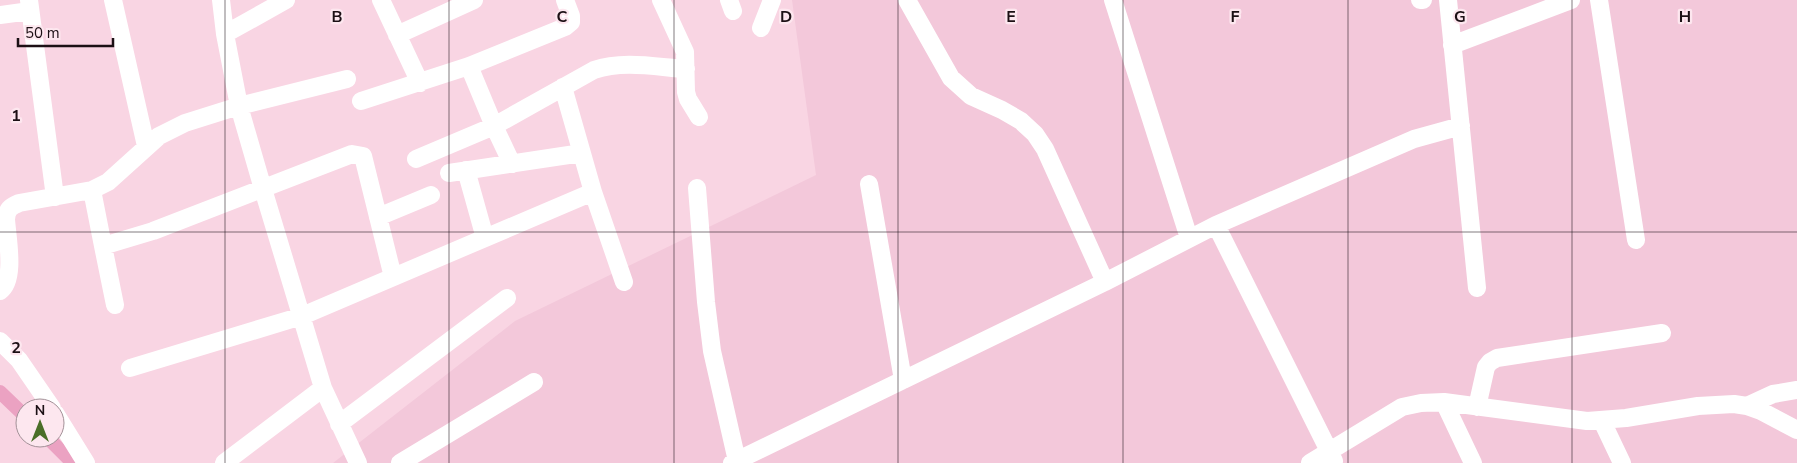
<svg xmlns="http://www.w3.org/2000/svg" width="1797" height="463" font-family="'Nunito Sans',sans-serif">
  <style>
    .built { fill: #f3c8da }
    .lines { fill: none; stroke-linecap: round; stroke-linejoin: round }
    .canal { stroke: #eba2c2; stroke-width: 14 }
    .minor { stroke: #fff; stroke-width: 18 }
    .grid { fill: none; stroke: #1c1015; stroke-width: 1; stroke-opacity: 0.55 }
    .grid-label { font-size: 16px; text-anchor: middle; font-weight: bold; fill: #1c1015; stroke: #fde7ef; stroke-width: 4.5; stroke-linejoin: round; paint-order: stroke }
  </style>
  <rect width="100%" height="100%" fill="#f9d5e3"/>
  <!-- built -->
  <path class="built" d="M792 0H1797V463H333L515 321 816 175Z"/>
  <g class="lines">
    <!-- canal -->
    <path class="canal" d="M0 392 25 416
      M48 438 73 463"/>
    <!-- minor -->
    <path class="minor" d="M29 0 55 197
      M113 0 146 146
      M221 0 225 34 239 106 263 189 323 388 358 463
      M381 0 420 83
      M661 0 685 52 686 92 688 99 699 117
      M729 0 733 11
      M907 0 951 78 971 96 1002 110 1021 121 1035 134 1045 149 1105 282
      M1113 0 1189 238
      M1420 0H1423
      M1448 0 1477 288
      M1599 0 1636 240
      M0 15 30 11
      M761 28 772 0
      M225 34 286 0
      M397 35 474 0
      M1452 45 1571 0
      M469 66 494 126 512 164
      M563 87 593 192 624 282
      M361 101 469 66 565 27 571 22V16L565 0
      M416 159 494 126 594 70C623 60 656 67 686 69
      M466 170 485 238
      M449 173 582 153
      M869 184 903 380
      M697 188 706 302 712 351 737 461
      M92 190 103 246 153 231 352 154 363 156 393 277
      M378 217 431 195
      M1216 225 1334 461
      M103 246 115 305
      M0 291C16 280 7 237 6 219 7 209 10 207 19 203L92 190 108 182 159 136 185 123 239 106 347 79
      M0 341 19 360 52 408
      M130 368 302 316 593 192
      M1444 402 1473 463
      M1747 406 1773 394 1797 390
      M1477 407 1486 367 1490 362 1497 358 1662 333
      M55 413 86 463
      M1602 421 1622 463
      M339 424 507 298
      M224 463 323 388
      M400 463 534 382
      M732 463 1105 282 1216 225 1414 139 1461 126
      M1310 463 1402 407 1421 403 1444 402 1587 421 1626 418 1698 406 1734 404 1747 406 1761 411 1797 430"/>
  </g>
  <!-- grid -->
  <path class="grid" d="M225 0V463M449 0V463M674 0V463M898 0V463M1123 0V463M1348 0V463M1572 0V463M0 232H1797"/>
  <g class="grid-label">
    <text x="337" y="22">B</text>
    <text x="562" y="22">C</text>
    <text x="786" y="22">D</text>
    <text x="1011" y="22">E</text>
    <text x="1235" y="22">F</text>
    <text x="1460" y="22">G</text>
    <text x="1685" y="22">H</text>
    <text x="16" y="121">1</text>
    <text x="16" y="353">2</text>
  </g>
  <!-- north arrow -->
  <g transform="translate(40 423)"><circle r="24" fill="#fde7ef" stroke="#a39198"/>
  <path d="M0-4L9 19L0 12L-9 19Z" fill="#4a6e28"/>
  <text y="-8" font-size="14" font-weight="bold" text-anchor="middle" fill="#1c1015">N</text>
  </g>
  <!-- scale -->
  <path d="M18 38v8h95v-8" fill="none" stroke="#1c1015" stroke-width="2.5"/>
  <text x="25" y="38" font-size="15" fill="#1c1015" stroke="#fde7ef" stroke-width="4" paint-order="stroke">50 m</text>
</svg>
